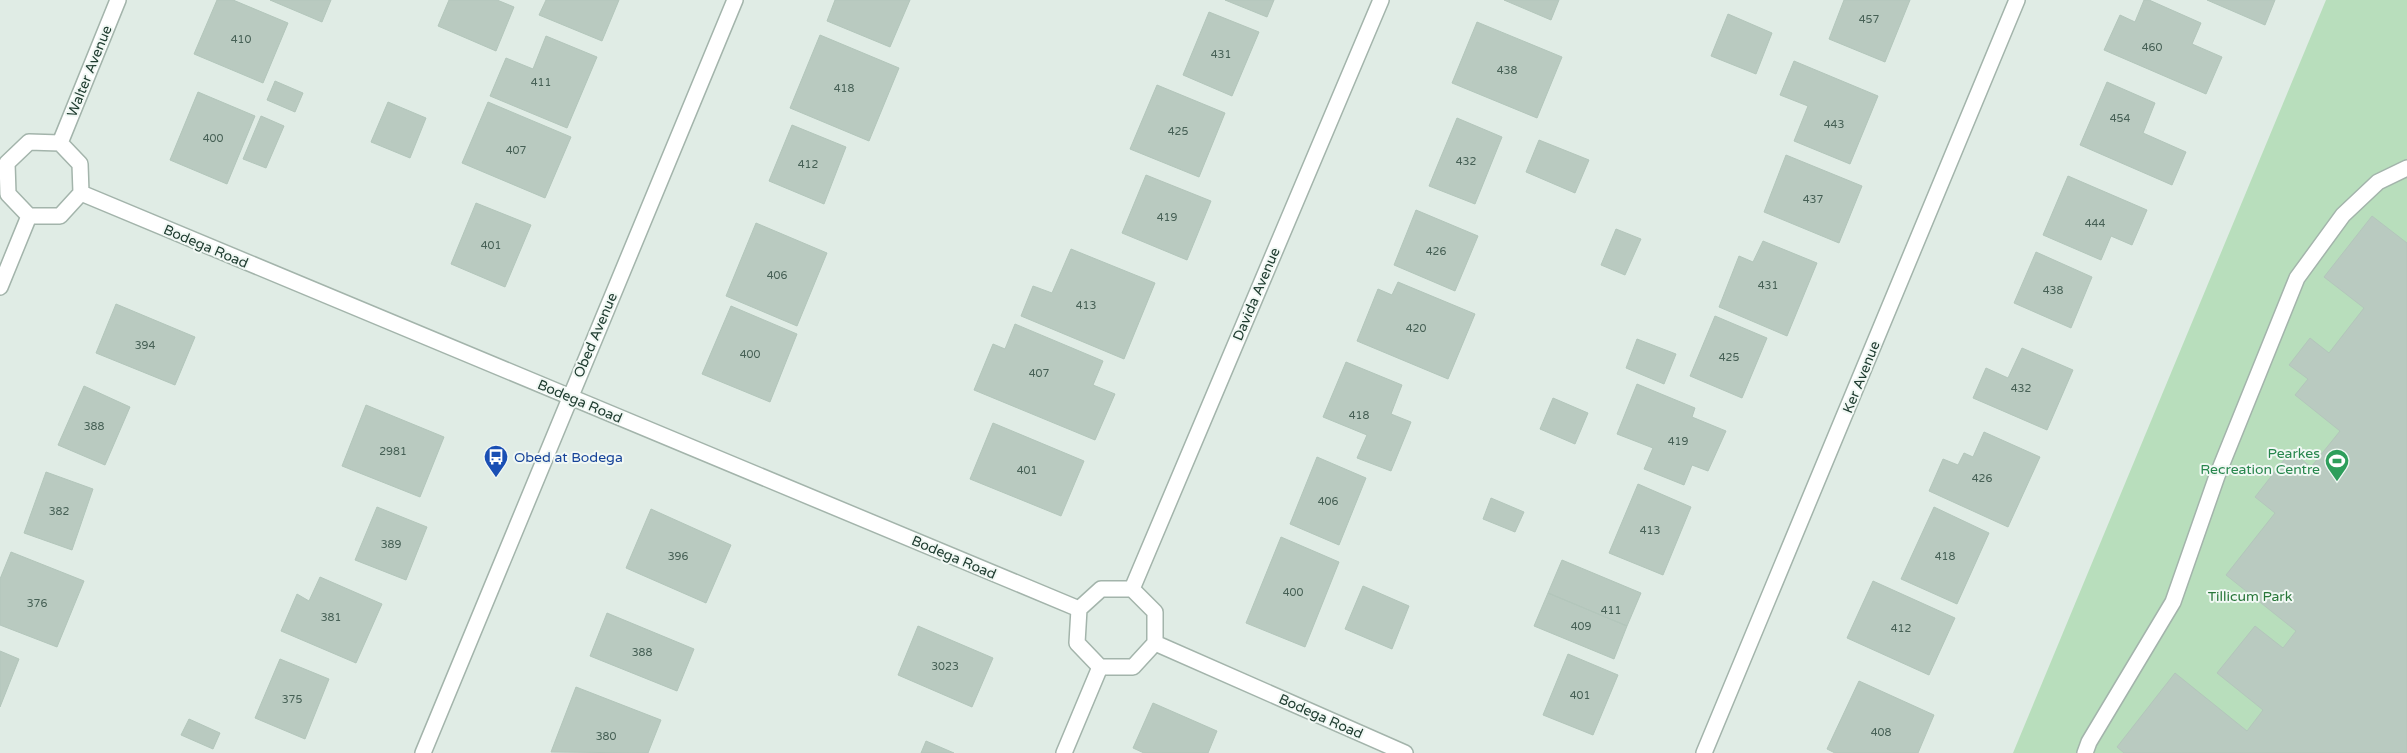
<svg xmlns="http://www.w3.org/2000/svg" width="2407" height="753" font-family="'Varela Round',sans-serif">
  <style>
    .green { fill: #b8debc }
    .building { fill: #b9cac0; stroke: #b3c6bb }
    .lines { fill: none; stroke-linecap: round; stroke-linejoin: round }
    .lane-casing { stroke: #a3b4ab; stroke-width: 18 }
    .street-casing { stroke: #a3b4ab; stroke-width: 18 }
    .lane { stroke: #fff; stroke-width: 15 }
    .street { stroke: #fff; stroke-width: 15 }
    .labels { text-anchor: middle; stroke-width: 4; stroke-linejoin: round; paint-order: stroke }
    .number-label { font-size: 11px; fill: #466055 }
    .street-label { font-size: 14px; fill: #203d31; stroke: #f1f8f4 }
    .leisure-label { font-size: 14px; fill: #27864d; stroke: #f1f8f4; text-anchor: end }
    .transit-label { font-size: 14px; fill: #164399; stroke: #f1f8f4; text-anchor: start }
    .park-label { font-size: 14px; fill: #287639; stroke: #f1f8f4 }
  </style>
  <rect width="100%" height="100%" fill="#e0ece5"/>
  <!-- green -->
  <path class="green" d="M2326 0H2407V753H2013Z"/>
  <!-- building -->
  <path class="building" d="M217 0H233L288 23 263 83 194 54Z
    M270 0H331L322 22Z
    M449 0H497L514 7 496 51 438 26Z
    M546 0H619L602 41 539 15Z
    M835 0H910L890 47 827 21Z
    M1225 0H1274L1267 17Z
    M1504 0H1559L1551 20Z
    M1844 0H1910L1885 62 1829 39Z
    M2144 0H2149L2201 23 2192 44 2222 57 2206 94 2104 50 2120 15 2135 22Z
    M2207 0H2275L2265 25Z
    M1209 12 1259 32 1232 96 1183 75Z
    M1728 14 1772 33 1756 74 1711 56Z
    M1477 22 1562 57 1537 118 1452 83Z
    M820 35 899 68 869 141 790 108Z
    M546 36 597 57 567 128 490 96 506 58 533 69Z
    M1794 61 1878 96 1850 164 1794 141 1808 106 1780 95Z
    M275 81 303 93 295 112 267 100Z
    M2107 82 2155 103 2143 133 2186 152 2172 185 2080 145Z
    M1157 85 1225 113 1199 177 1130 149Z
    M198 92 255 116 227 184 170 160Z
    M388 102 426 118 410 158 371 142Z
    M488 102 571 137 545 198 462 163Z
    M261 116 284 126 266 168 243 159Z
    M1457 118 1502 137 1475 204 1429 186Z
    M792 125 846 147 824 204 769 181Z
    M1539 140 1589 160 1575 193 1526 172Z
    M1786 155 1862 186 1839 243 1764 212Z
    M1146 175 1211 201 1187 260 1122 233Z
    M2068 176 2147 210 2132 245 2111 236 2101 260 2043 235Z
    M476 203 531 225 505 287 451 264Z
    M1416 210 1478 236 1455 291 1394 265Z
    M2372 216 2407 243V753H2124L2117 747 2175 673 2247 731 2263 710 2217 673 2255 626 2283 648 2296 631 2226 575 2275 513 2255 497 2291 451 2311 467 2340 431 2295 395 2308 379 2289 365 2310 338 2329 353 2364 308 2324 277Z
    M756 223 827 253 797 326 726 296Z
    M1616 229 1641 239 1625 275 1601 265Z
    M1763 241 1817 263 1787 336 1719 307 1739 256 1753 262Z
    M1071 249 1155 283 1124 359 1021 316 1033 286 1052 293Z
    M2036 252 2092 277 2071 328 2014 303Z
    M1398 282 1475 314 1448 379 1357 341 1378 289 1392 295Z
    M116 304 195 337 175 385 96 353Z
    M731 306 797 334 770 402 702 374Z
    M1715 316 1767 338 1742 398 1690 376Z
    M1015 324 1103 361 1093 385 1115 394 1095 440 974 390 993 344 1005 349Z
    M1637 339 1676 354 1664 384 1626 368Z
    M2022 348 2073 370 2047 430 1973 398 1986 368 2008 378Z
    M1346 362 1402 385 1391 414 1411 422 1391 471 1357 458 1367 435 1323 417Z
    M1637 384 1695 408 1692 417 1726 431 1708 471 1692 465 1684 485 1644 469 1653 448 1617 434Z
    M84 386 130 407 105 465 58 445Z
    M1553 398 1588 413 1575 444 1540 429Z
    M366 405 444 437 420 497 342 466Z
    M993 423 1084 461 1061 516 970 479Z
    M1984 432 2040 457 2008 527 1929 491 1943 459 1958 465 1964 453 1973 457Z
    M1317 457 1366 478 1339 545 1290 524Z
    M46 472 93 489 72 550 24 533Z
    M1638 484 1691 507 1663 575 1609 553Z
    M1491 498 1524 512 1515 532 1483 519Z
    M377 507 427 527 406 580 355 560Z
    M1934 507 1989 533 1957 604 1901 579Z
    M651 509 731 545 706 603 626 568Z
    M1281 537 1339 562 1305 647 1246 623Z
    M11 552 84 581 57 647 0 625V579Z
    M1562 560 1641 593 1627 626 1548 593Z
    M320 577 382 604 356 663 281 631 297 594 309 601Z
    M1873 581 1955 618 1929 675 1847 638Z
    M1363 586 1409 606 1392 649 1345 629Z
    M1548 593 1627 626 1614 659 1534 626Z
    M607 613 694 649 677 691 590 656Z
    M918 626 993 658 972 707 898 675Z
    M0 651 19 659 0 707Z
    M1568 654 1618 675 1593 735 1543 715Z
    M280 659 329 679 305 739 255 718Z
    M1859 681 1934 715 1918 753H1835L1827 749Z
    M576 687 661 720 648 753 551 752Z
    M1153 703 1217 731 1208 753H1144L1133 748Z
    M189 719 220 733 213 749 181 735Z
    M926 741 954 753H921Z"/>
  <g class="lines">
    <defs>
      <path id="lane" d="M2085 753 2089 742 2173 602 2217 476 2297 278 2343 215 2378 182 2407 168"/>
      <path id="street" d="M29 142 60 143 80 164 81 193 60 216H29L8 194 7 163Z
        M60 143 118 0
        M81 193 1079 609
        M0 287 29 216
        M1101 589H1132L1155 612V643L1133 667H1100L1077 643 1079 609Z
        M1132 589 1381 0
        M1155 643 1405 753
        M423 753 735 0
        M1064 753 1100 667
        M1704 753 2017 0"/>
    </defs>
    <!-- lane casing -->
    <use href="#lane" class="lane-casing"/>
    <!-- street casing -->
    <use href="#street" class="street-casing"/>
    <!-- lane -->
    <use href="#lane" class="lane"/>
    <!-- street -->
    <use href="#street" class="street"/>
  </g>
  <!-- icons -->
  <defs>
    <symbol id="bus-pin" viewBox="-11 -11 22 30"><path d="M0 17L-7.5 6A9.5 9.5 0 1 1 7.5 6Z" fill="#1a4fb4" stroke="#f1f8f4"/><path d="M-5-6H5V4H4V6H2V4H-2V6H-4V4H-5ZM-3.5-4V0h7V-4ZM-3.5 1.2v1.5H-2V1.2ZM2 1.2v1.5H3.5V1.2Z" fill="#fff"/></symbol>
    <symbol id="stadium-pin" viewBox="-11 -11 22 30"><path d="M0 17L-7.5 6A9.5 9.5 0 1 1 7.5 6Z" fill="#2e9e5b" stroke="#f1f8f4"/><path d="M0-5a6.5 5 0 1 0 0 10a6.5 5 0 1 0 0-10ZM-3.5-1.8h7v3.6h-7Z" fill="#fff"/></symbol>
  </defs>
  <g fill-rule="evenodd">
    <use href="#bus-pin" x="482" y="443" width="28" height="38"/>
    <use href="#stadium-pin" x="2323" y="447" width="28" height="38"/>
  </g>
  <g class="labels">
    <!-- number labels -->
    <g class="number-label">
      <text x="1869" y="23">457</text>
      <text x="241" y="43">410</text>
      <text x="2152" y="51">460</text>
      <text x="1221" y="58">431</text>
      <text x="1507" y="74">438</text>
      <text x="541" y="86">411</text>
      <text x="844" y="92">418</text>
      <text x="2120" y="122">454</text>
      <text x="1834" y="128">443</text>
      <text x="1178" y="135">425</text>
      <text x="213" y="142">400</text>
      <text x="516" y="154">407</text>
      <text x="1466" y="165">432</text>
      <text x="808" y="168">412</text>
      <text x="1813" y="203">437</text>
      <text x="1167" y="221">419</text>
      <text x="2095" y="227">444</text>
      <text x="491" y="249">401</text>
      <text x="1436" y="255">426</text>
      <text x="777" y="279">406</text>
      <text x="1768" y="289">431</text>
      <text x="2053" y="294">438</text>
      <text x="1086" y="309">413</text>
      <text x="1416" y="332">420</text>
      <text x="145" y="349">394</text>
      <text x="750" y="358">400</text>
      <text x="1729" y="361">425</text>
      <text x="1039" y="377">407</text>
      <text x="2021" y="392">432</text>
      <text x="1359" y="419">418</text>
      <text x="94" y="430">388</text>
      <text x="1678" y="445">419</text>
      <text x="393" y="455">2981</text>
      <text x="1027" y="474">401</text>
      <text x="1982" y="482">426</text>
      <text x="1328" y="505">406</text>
      <text x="59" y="515">382</text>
      <text x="1650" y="534">413</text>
      <text x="391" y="548">389</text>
      <text x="678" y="560">396</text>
      <text x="1945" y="560">418</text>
      <text x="1293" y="596">400</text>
      <text x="37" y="607">376</text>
      <text x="1611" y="614">411</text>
      <text x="331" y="621">381</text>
      <text x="1581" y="630">409</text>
      <text x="1901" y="632">412</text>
      <text x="642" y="656">388</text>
      <text x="945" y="670">3023</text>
      <text x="1580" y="699">401</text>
      <text x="292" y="703">375</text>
      <text x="1881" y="736">408</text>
      <text x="606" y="740">380</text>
    </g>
    <!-- street labels -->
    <g class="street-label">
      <text transform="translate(89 71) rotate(-68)" y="5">Walter Avenue</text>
      <text transform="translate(206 246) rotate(23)" y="5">Bodega Road</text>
      <text transform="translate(1256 294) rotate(-67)" y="5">Davida Avenue</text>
      <text transform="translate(595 335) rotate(-67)" y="5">Obed Avenue</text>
      <text transform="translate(1861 377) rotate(-68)" y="5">Ker Avenue</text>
      <text transform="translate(580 401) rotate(23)" y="5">Bodega Road</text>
      <text transform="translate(954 557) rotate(23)" y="5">Bodega Road</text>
      <text transform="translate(1321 716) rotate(24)" y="5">Bodega Road</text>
    </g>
    <!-- leisure labels -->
    <g class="leisure-label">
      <text x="2320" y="458">Pearkes<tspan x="2320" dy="16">Recreation Centre</tspan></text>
    </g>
    <!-- transit labels -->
    <g class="transit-label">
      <text x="514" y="462">Obed at Bodega</text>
    </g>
    <!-- park labels -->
    <g class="park-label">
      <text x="2250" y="601">Tillicum Park</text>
    </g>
  </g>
</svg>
